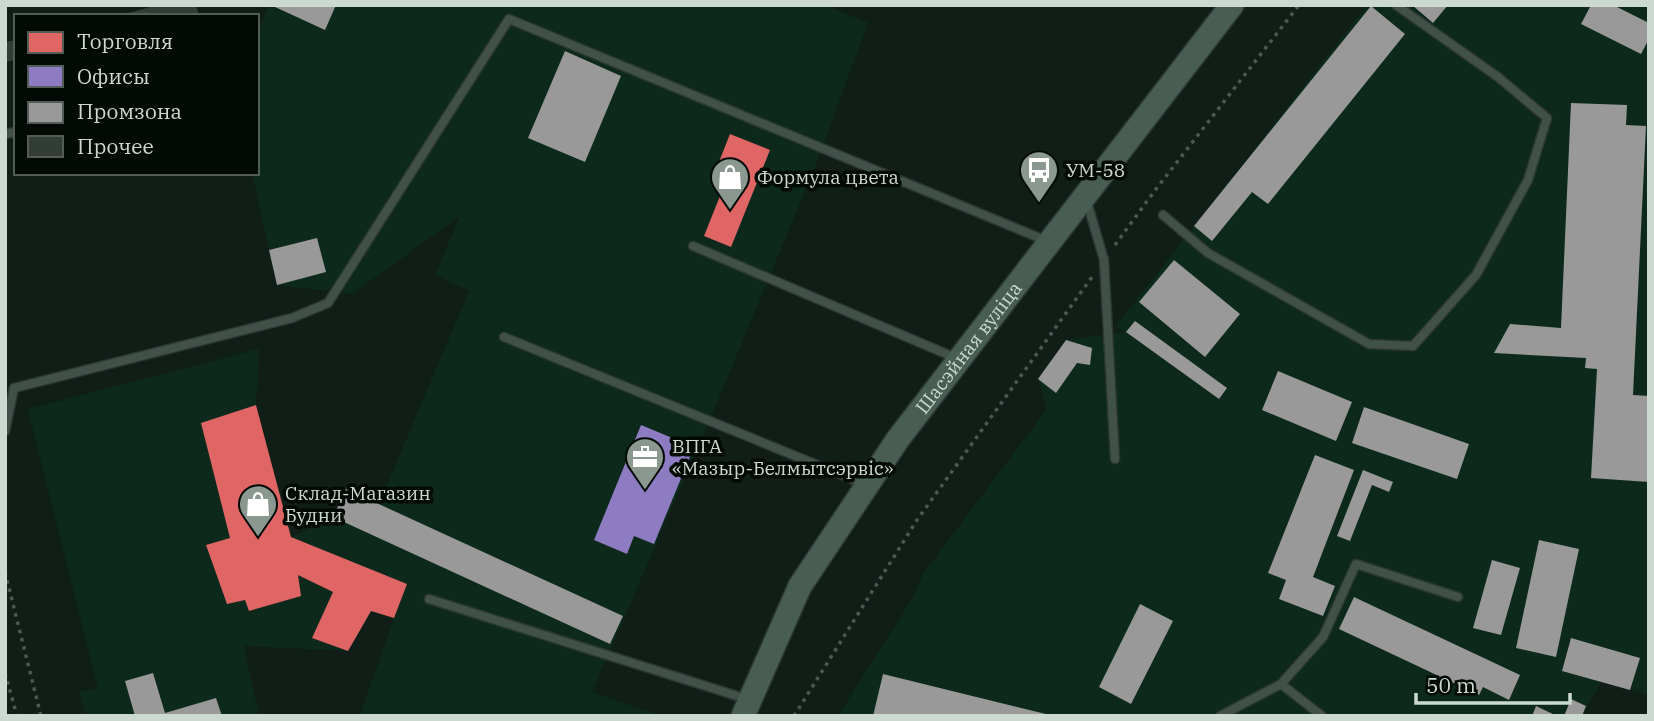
<svg xmlns="http://www.w3.org/2000/svg" width="1654" height="721" font-family="'IBM Plex Serif',serif">
  <style>
    .built { fill: #0c291b }
    .shops { fill: #e06666 }
    .offices { fill: #8e7cc3 }
    .industry { fill: #999 }
    .building { fill: #333d38 }
    .lines { fill: none; stroke-linecap: round; stroke-linejoin: round }
    .lane-casing { stroke: #2c3732; stroke-width: 11 }
    .secondary-casing { stroke: #2c3732; stroke-width: 26 }
    .path { stroke: #4c5953; stroke-width: 3.5; stroke-dasharray: 3.5 5; stroke-linecap: butt }
    .lane { stroke: #415149; stroke-width: 8 }
    .secondary { stroke: #485d53; stroke-width: 23 }
    .labels { text-anchor: middle; stroke-width: 7; stroke-linejoin: round; paint-order: stroke }
    .poi-label { font-size: 19px; fill: #cbd9d1; stroke: #030a06; text-anchor: start }
    .street-label { font-size: 19px; fill: #cbd9d1; stroke: #030a06 }
  </style>
  <rect width="100%" height="100%" fill="#111e18"/>
  <!-- built -->
  <path class="built" d="M269 5H825L868 23 815 167 716 405 592 692 661 716H360L394 618 372 611 348 651 244 646 259 716H87L79 692 98 688 28 409 259 349 256 406 292 537 333 517 346 489 379 504 469 291 435 275 460 216 352 294 277 285 252 173H257V33Z
    M1367 5H1649V695L1601 682 1582 716H838L913 597 923 574 1047 409 1038 379 1066 340 1125 332 1116 326Z"/>
  <!-- shops -->
  <path class="shops" d="M730 134 770 150 731 247 704 236 724 186 711 182Z
    M256 405 291 537 407 584 394 618 371 611 348 651 312 638 333 592 298 575 301 596 249 611 245 600 227 604 206 545 230 538 201 423Z"/>
  <!-- offices -->
  <path class="offices" d="M641 425 694 447 654 544 634 536 627 554 594 540Z"/>
  <!-- industry -->
  <path class="industry" d="M276 5H336L325 30 275 7Z
    M1412 5H1448L1433 23Z
    M1591 5H1613L1649 23V39L1641 54 1581 24Z
    M1371 6 1405 34 1268 204 1252 192 1212 241 1194 226Z
    M565 51 621 76 585 162 528 138Z
    M1571 103 1627 105 1626 125 1646 126 1633 395 1649 396V482L1591 478 1597 369 1585 368 1586 358 1494 353 1510 324 1561 328Z
    M317 238 326 272 277 285 269 250Z
    M1174 260 1240 314 1205 357 1139 302Z
    M1135 321 1227 388 1219 399 1126 332Z
    M1066 340 1092 348 1090 365 1077 363 1056 393 1038 379Z
    M1278 371 1352 402 1336 441 1262 410Z
    M1364 407 1469 444 1457 479 1352 443Z
    M1315 455 1354 470 1313 577 1335 586 1323 616 1279 599 1286 580 1268 573Z
    M1363 470 1393 482 1389 492 1372 485 1350 541 1337 536Z
    M346 489 623 616 610 644 333 517Z
    M1539 540 1579 549 1556 657 1516 648Z
    M1492 560 1520 568 1501 635 1473 628Z
    M1354 597 1520 675 1509 700 1483 687 1479 695 1339 629Z
    M1140 604 1173 621 1131 704 1099 687Z
    M1571 638 1640 658 1630 690 1562 671Z
    M153 673 165 713 216 698 222 716H135L125 681Z
    M883 674 1050 715 1049 716H873Z
    M1571 699 1586 706 1582 716H1564Z
    M1536 706 1557 716H1532Z"/>
  <!-- building -->
  <path class="building" d="M157 5H196L199 15 118 16Z
    M16 40V60L5 62V42Z"/>
  <g class="lines">
    <defs>
      <path id="lane" d="M5 134 16 132
        M1087 202 1104 260 1115 459
        M1163 215 1208 253 1369 344 1413 346 1476 275 1528 180 1547 118 1498 77 1396 5
        M693 246 956 358
        M504 337 864 484
        M5 431 14 388 292 318 328 303 509 19 1047 241
        M429 599 747 699
        M1281 684 1323 637 1356 564 1458 597
        M1220 716 1281 684 1322 716"/>
      <g id="secondary">
        <path id="s1" d="M743 716 800 586 898 439 1232 5"/>
      </g>
    </defs>
    <!-- lane casing -->
    <use href="#lane" class="lane-casing"/>
    <!-- secondary casing -->
    <use href="#secondary" class="secondary-casing"/>
    <!-- path -->
    <path class="path" d="M1115 245 1153 193 1299 5
      M5 572 41 716
      M5 673 17 716
      M794 716 917 520 1092 277"/>
    <!-- lane -->
    <use href="#lane" class="lane"/>
    <!-- secondary -->
    <use href="#secondary" class="secondary"/>
  </g>
  <!-- icons -->
  <defs>
    <symbol id="bus-pin" viewBox="-11 -11 22 30"><path d="M0 17L-7.5 6A9.5 9.5 0 1 1 7.5 6Z" fill="#8a9890" stroke="#030a06"/><path d="M-5-6H5V4H4V6H2V4H-2V6H-4V4H-5ZM-3.5-4V0h7V-4ZM-3.5 1.2v1.5H-2V1.2ZM2 1.2v1.5H3.5V1.2Z" fill="#fff"/></symbol>
    <symbol id="shop-pin" viewBox="-11 -11 22 30"><path d="M0 17L-7.5 6A9.5 9.5 0 1 1 7.5 6Z" fill="#8a9890" stroke="#030a06"/><path d="M-5-2.5h2.3a2.7 3.5 0 0 1 5.4 0H5L5.5 6h-11ZM-1.5-2.5h3a1.5 2.3 0 0 0-3 0Z" fill="#fff"/></symbol>
    <symbol id="office-pin" viewBox="-11 -11 22 30"><path d="M0 17L-7.5 6A9.5 9.5 0 1 1 7.5 6Z" fill="#8a9890" stroke="#030a06"/><path d="M-6-3h4V-5.5h4V-3h4V5H-6ZM-1-4.5V-3h2v-1.5ZM-6 0V1H6V0Z" fill="#fff"/></symbol>
  </defs>
  <g fill-rule="evenodd">
    <use href="#bus-pin" x="1017" y="148" width="44" height="60"/>
    <use href="#shop-pin" x="708" y="155" width="44" height="60"/>
    <use href="#office-pin" x="623" y="435" width="44" height="60"/>
    <use href="#shop-pin" x="236" y="482" width="44" height="60"/>
  </g>
  <g class="labels">
    <!-- poi labels -->
    <g class="poi-label">
      <text x="1066" y="177">УМ-58</text>
      <text x="757" y="184">Формула цвета</text>
      <text x="672" y="453">ВПГА<tspan x="672" dy="22">«Мазыр-Белмытсэрвіс»</tspan></text>
      <text x="285" y="500">Склад-Магазин<tspan x="285" dy="22">Будни</tspan></text>
    </g>
    <!-- street labels -->
    <g class="street-label">
      <text dy="7" stroke="none"><textPath href="#s1" startOffset="434">Шасэйная вуліца</textPath></text>
    </g>
  </g>
  <!-- border -->
  <rect width="1654" height="721" fill="none" stroke="#cbd9d1" stroke-width="14"/>
  <!-- legend -->
  <rect x="14" y="14" width="245" height="161" fill="#030a06" stroke="#535d57" stroke-width="2"/>
  <rect x="28" y="32" width="35" height="21" fill="#e06666" stroke="#535d57" stroke-width="2"/>
  <text x="77" y="49" font-size="21" fill="#cbd9d1">Торговля</text>
  <rect x="28" y="66" width="35" height="21" fill="#8e7cc3" stroke="#535d57" stroke-width="2"/>
  <text x="77" y="84" font-size="21" fill="#cbd9d1">Офисы</text>
  <rect x="28" y="102" width="35" height="21" fill="#999999" stroke="#535d57" stroke-width="2"/>
  <text x="77" y="119" font-size="21" fill="#cbd9d1">Промзона</text>
  <rect x="28" y="136" width="35" height="21" fill="#333d38" stroke="#535d57" stroke-width="2"/>
  <text x="77" y="154" font-size="21" fill="#cbd9d1">Прочее</text>
  <!-- scale -->
  <path d="M1416 693v10h154v-10" fill="none" stroke="#cbd9d1" stroke-width="3.5"/>
  <text x="1426" y="693" font-size="21" fill="#cbd9d1" stroke="#030a06" stroke-width="5" paint-order="stroke">50 m</text>
</svg>
